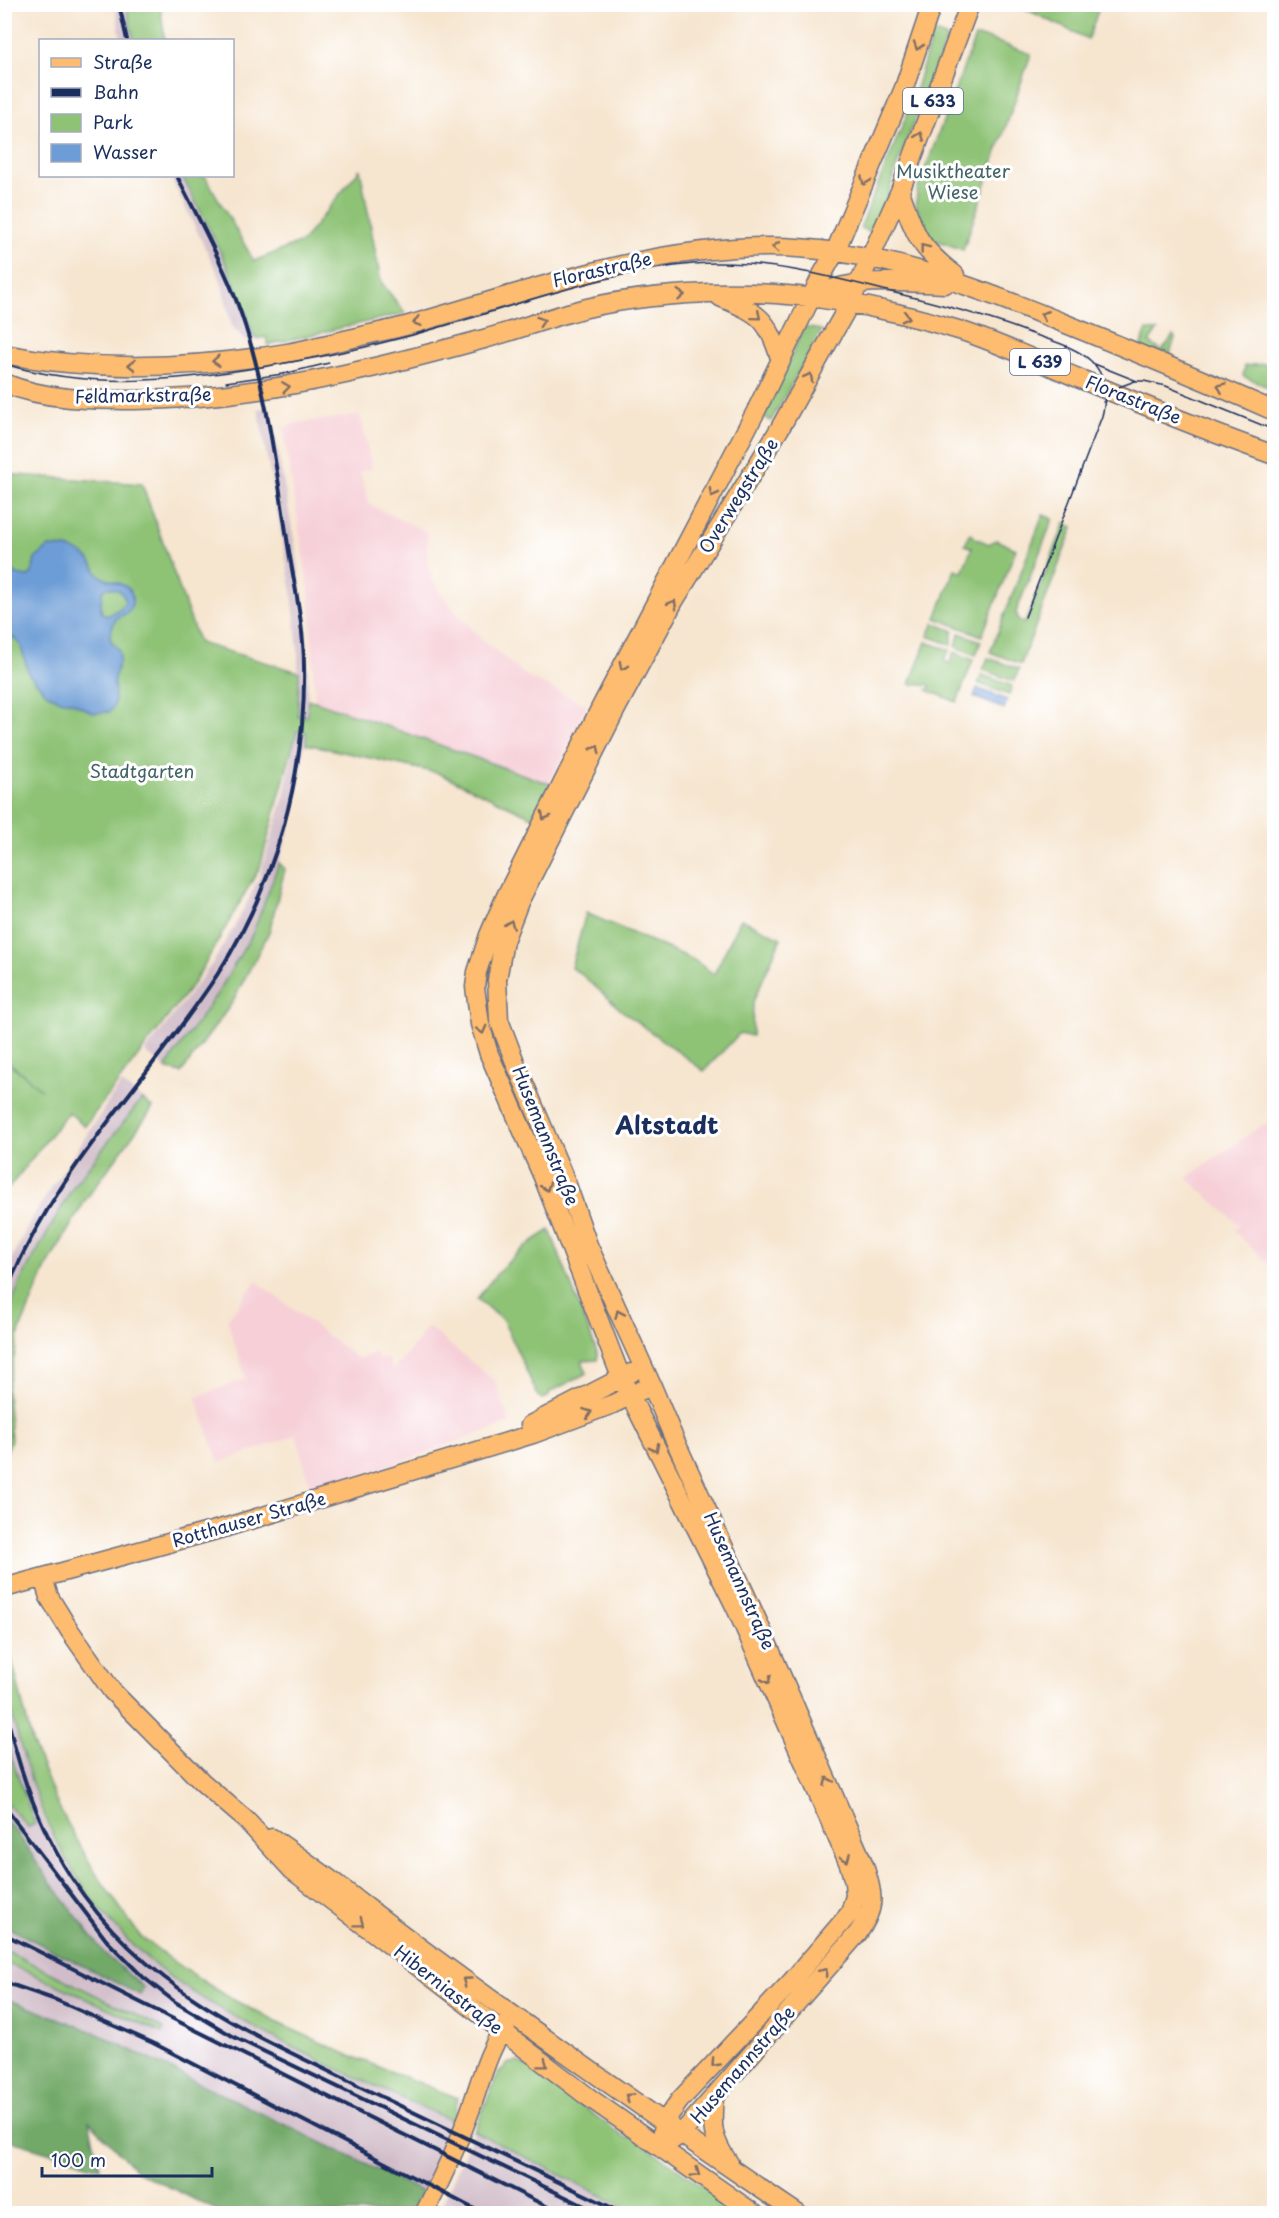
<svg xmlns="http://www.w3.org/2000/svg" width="1279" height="2218" font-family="'Playpen Sans',sans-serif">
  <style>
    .built { fill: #f6cfd7 }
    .industrial { fill: #d1bdc9 }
    .green { fill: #8ec376; stroke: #54796a; stroke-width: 1.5 }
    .forest { fill: #72a967; stroke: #466c62; stroke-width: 1.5 }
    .water { fill: #6d9dd6; stroke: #44669a; stroke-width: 1.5; fill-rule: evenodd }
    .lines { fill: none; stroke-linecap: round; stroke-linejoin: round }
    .major-casing { stroke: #686f86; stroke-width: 21 }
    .major { stroke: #fdbc6f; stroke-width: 18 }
    .tram { stroke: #1b2f5e; stroke-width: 1.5 }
    .rail { stroke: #1b2f5e; stroke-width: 4 }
    .oneway { stroke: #816e66 }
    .labels { text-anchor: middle; stroke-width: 6; stroke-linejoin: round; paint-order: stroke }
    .shield { fill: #fff; stroke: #5f6d8e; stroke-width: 1.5 }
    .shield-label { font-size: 16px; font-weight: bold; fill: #1b2f5e }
    .park-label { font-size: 18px; fill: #436366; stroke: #fff }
    .street-label { font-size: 18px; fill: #1b2f5e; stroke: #fff }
    .district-label { font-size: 24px; font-weight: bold; fill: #1b2f5e; stroke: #fff }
  </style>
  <rect width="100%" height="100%" fill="#fff"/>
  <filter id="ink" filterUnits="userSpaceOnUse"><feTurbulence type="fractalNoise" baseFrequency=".0167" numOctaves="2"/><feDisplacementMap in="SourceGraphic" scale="12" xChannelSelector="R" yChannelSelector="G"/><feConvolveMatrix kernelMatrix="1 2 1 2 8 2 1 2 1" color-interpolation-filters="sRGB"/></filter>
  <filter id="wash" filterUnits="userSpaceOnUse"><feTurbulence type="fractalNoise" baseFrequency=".008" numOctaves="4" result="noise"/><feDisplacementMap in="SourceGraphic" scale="24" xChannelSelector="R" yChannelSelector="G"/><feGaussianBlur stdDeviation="1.35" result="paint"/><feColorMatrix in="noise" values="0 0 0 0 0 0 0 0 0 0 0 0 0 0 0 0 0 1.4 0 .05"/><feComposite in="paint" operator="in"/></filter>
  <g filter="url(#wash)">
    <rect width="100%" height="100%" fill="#f6e5cf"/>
    <!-- built -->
    <path class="built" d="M360 415 372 469 359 471 370 505 427 532 428 566 433 579 444 598 477 635 529 678 587 705 550 784 315 701 309 590 283 428 297 423Z
      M1262 1125H1268L1274 1132V1269L1234 1231 1240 1225 1187 1178Z
      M256 1281 358 1359 376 1352 378 1360 388 1358 392 1369 401 1362 428 1327 496 1382 510 1423 312 1493 296 1435 219 1463 196 1397 246 1379 227 1320Z"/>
    <!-- industrial -->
    <path class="industrial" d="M115 5H126L134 40H121Z
      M170 176H182L230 270 245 306 255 339 245 341 232 326 220 278Z
      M270 407 298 562 305 617 308 677 307 717 298 716V650L292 592 258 409Z
      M297 731 306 732 299 785 290 828 279 863 253 933 219 991 165 1068 145 1052 212 964 238 920 259 878 284 796Z
      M121 1083 142 1099 75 1184 21 1280 5 1321V1272L33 1216Z
      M4 1674 25 1763 44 1820 63 1857 89 1896 115 1928 148 1960 195 1995 279 2041 452 2121 423 2192 94 2032 5 1998V1963L31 1973 162 2033 164 2029 5 1950V1926L139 1995 143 1988 104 1953 46 1876 16 1831 5 1819V1801L28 1827 5 1729Z
      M474 2131 542 2164 636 2213 438 2214Z"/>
    <!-- green -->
    <path class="green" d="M126 5H160L165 40H134Z
      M1017 5H1100L1088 39Z
      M933 32 947 38 895 171 883 211 872 232 860 228 912 102Z
      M975 37 986 38 1031 54 963 250 930 238 916 205 917 191Z
      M360 169 381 282 405 313 268 345 266 337 255 339C237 281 210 229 182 176H205L254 261 302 242Z
      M804 327 822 330 771 421 764 417Z
      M1147 330 1157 331 1149 342 1162 351 1173 336 1175 338 1168 360 1140 348Z
      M1274 359V390L1243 376 1245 366 1272 363Z
      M5 474 142 484 199 643 299 672 298 716 307 717 308 700 315 701 550 784 532 817 438 773 306 744V732L297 731 260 867 195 981 85 1126 68 1112 5 1193V1060L42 1090 5 1059Z
      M1043 515 1053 519 1016 612 1019 621 1025 623 1065 523 1073 527 1021 664 990 652Z
      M971 533 975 538 989 544 996 540 1016 549 982 636 936 618 955 569 962 572 972 548 965 545 969 534Z
      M934 623 954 631 952 632V645L928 636Z
      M959 633 981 641 976 655 956 647Z
      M926 642 950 650 944 659 946 662 950 663 954 652 973 660 957 702 927 690 931 687 928 684 925 686 917 683 914 685 910 684Z
      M988 658 1019 669 1014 681 983 670Z
      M982 675 1012 686 1009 695 978 683Z
      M279 863 285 869 269 932 232 1003 181 1073 165 1068 219 991 253 933Z
      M586 913 692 959 714 974 741 919 781 938 753 1002 752 1036 740 1033 704 1071 621 1010 580 973 571 968Z
      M142 1099 153 1108 86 1199 45 1270 20 1330 7 1390 11 1440 5 1457V1321L21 1280 75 1184Z
      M550 1230 598 1355 597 1360 582 1361 587 1373 550 1392 548 1397 542 1399 538 1396 503 1320 477 1299C496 1272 521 1247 550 1230Z
      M5 1632 32 1742 58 1806 95 1872 140 1936 190 1973 230 1998 282 2025 351 2056 458 2098 452 2121C383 2089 313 2060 247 2023 212 2004 178 1986 148 1959 93 1911 55 1852 32 1783 22 1752 7 1705 4 1673 3 1660 4 1646 5 1632Z
      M4 1729 12 1760 35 1824 28 1827 5 1801Z
      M5 1950 164 2029 162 2033 31 1973 5 1963Z
      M519 2062 536 2071 625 2138 633 2137 741 2213H636L474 2131 499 2072 509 2063Z"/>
    <!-- forest -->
    <path class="forest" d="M4 1819 16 1831 46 1876 104 1953 144 1988 140 1995 5 1926Z
      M4 1998 94 2032 423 2192 411 2213H222L138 2172 89 2121 100 2168 5 2139Z"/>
    <!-- water -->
    <path class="water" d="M49 547C64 547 82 548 92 563 94 567 96 571 99 575 111 584 136 581 132 603 131 612 125 615 116 618L110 634 111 641 119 650 120 659 114 679 115 700 114 707 109 712 93 713 72 702 59 700 46 693 29 674 20 644 5 630V562L17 575 27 577 32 573 35 559ZM105 588C115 587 125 591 125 602L121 608 107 616 102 613C99 607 102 599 102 592Z
      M977 688 1007 700 1004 709 974 697Z"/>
  </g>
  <g filter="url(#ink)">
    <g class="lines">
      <defs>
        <path id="major" d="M900 191C915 234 917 246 955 275
          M816 295C856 277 902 282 945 284
          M720 297C760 314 767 317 781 361
          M4 354C96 372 196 368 287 353 311 349 334 342 358 337 377 332 397 329 416 323 532 290 646 247 769 247 874 247 966 284 1061 322 1133 351 1204 380 1274 411
          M4 383C45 400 91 400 134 400 253 400 370 370 484 339 514 331 542 320 572 312 616 299 663 295 709 293 797 290 878 305 962 331 1001 344 1040 362 1078 378 1143 405 1208 432 1274 455
          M530 1425 631 1373
          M43 1578 49 1597 70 1631 112 1691 202 1782 246 1820 292 1870 587 2096 755 2214
          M4 1588 227 1527 533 1434 613 1404 642 1390
          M272 1838C328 1875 379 1918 433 1957 553 2045 675 2131 798 2214
          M714 2098C711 2126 712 2139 729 2163
          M661 2148 681 2134 858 1933C877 1906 873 1895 864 1865L758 1622 673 1436 652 1386 588 1245 566 1182 515 1062 499 1020 497 980 504 941 519 902 615 711 674 601 780 428 850 303 900 191 970 4
          M661 2148 664 2122 680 2100 791 1982 850 1913 855 1896 854 1882 849 1864 736 1608 621 1377 543 1177 489 1054 480 1024 475 987 477 972 489 935 506 896 601 707 755 413 822 275 835 252 904 88 932 4
          M424 2214C441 2180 457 2147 470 2111 481 2080 488 2049 508 2022"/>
      </defs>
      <!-- major casing -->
      <use href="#major" class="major-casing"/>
      <!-- major -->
      <use href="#major" class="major"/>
      <!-- tram -->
      <path class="tram" d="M1092 363 1137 381
        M4 364C92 390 179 381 268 366 332 356 396 341 458 322 535 299 612 271 693 264 761 259 826 275 891 292 937 303 983 315 1027 332 1048 340 1075 346 1091 361 1107 376 1107 397 1102 416L1025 617
        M226 382 283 374 329 363
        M1103 402 1119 387 1135 381H1144L1166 386 1274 430"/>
      <!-- rail -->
      <path class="rail" d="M119 4 127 40
        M4 1297C51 1174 146 1083 217 975 276 884 306 774 304 666 304 621 292 576 286 532 274 453 263 366 233 292 217 252 196 214 177 176
        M4 1702C31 1836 88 1932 205 2006 254 2037 307 2060 359 2086 447 2129 536 2171 625 2214
        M4 1806 107 1941 143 1977 175 2002 236 2038 601 2214
        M4 1934 562 2214
        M4 1982 56 2000 153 2043 484 2214"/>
    </g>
    <!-- one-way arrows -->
    <defs><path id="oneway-chevron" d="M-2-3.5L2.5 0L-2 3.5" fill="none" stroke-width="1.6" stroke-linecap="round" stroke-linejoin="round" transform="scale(1.5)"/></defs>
    <g class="oneway">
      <use href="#oneway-chevron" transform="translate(918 46) rotate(109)"/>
      <use href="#oneway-chevron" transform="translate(920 136) rotate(-69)"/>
      <use href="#oneway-chevron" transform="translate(865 181) rotate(113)"/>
      <use href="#oneway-chevron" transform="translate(776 247) rotate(-177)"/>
      <use href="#oneway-chevron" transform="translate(924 248) rotate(-128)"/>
      <use href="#oneway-chevron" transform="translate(681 295) rotate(-4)"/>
      <use href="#oneway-chevron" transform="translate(1044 315) rotate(-158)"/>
      <use href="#oneway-chevron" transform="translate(757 316) rotate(40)"/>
      <use href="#oneway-chevron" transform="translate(906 317) rotate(15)"/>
      <use href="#oneway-chevron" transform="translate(541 321) rotate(-18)"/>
      <use href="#oneway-chevron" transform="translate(417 322) rotate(164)"/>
      <use href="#oneway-chevron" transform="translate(216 361) rotate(175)"/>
      <use href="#oneway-chevron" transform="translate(132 365) rotate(-179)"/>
      <use href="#oneway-chevron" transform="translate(809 377) rotate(-61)"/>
      <use href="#oneway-chevron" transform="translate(286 387) rotate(-8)"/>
      <use href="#oneway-chevron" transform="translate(1221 387) rotate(-157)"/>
      <use href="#oneway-chevron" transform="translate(713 493) rotate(118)"/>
      <use href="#oneway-chevron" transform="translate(673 604) rotate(-60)"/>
      <use href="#oneway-chevron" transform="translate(623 666) rotate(118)"/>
      <use href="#oneway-chevron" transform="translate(596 749) rotate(-64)"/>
      <use href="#oneway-chevron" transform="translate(545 816) rotate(118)"/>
      <use href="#oneway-chevron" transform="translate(510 924) rotate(-69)"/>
      <use href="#oneway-chevron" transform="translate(482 1030) rotate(75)"/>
      <use href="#oneway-chevron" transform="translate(546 1187) rotate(70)"/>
      <use href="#oneway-chevron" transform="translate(619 1314) rotate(-114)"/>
      <use href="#oneway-chevron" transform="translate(588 1413) rotate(-20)"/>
      <use href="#oneway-chevron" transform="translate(655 1448) rotate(62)"/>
      <use href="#oneway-chevron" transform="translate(767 1680) rotate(66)"/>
      <use href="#oneway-chevron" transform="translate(828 1781) rotate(-114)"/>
      <use href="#oneway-chevron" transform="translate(846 1858) rotate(67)"/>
      <use href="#oneway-chevron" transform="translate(360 1923) rotate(37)"/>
      <use href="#oneway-chevron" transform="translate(824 1972) rotate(-49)"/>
      <use href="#oneway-chevron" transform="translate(466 1981) rotate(-144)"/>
      <use href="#oneway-chevron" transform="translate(715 2063) rotate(133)"/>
      <use href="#oneway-chevron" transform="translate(544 2064) rotate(37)"/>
      <use href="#oneway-chevron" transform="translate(629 2097) rotate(-145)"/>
      <use href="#oneway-chevron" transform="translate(696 2173) rotate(35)"/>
    </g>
  </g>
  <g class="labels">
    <!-- shield labels -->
    <g class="shield">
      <rect x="903" y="88" width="60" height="26" rx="4.5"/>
      <rect x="1010" y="349" width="60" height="26" rx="4.5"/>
    </g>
    <g class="shield-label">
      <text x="933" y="107">L 633</text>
      <text x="1040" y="368">L 639</text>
    </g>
    <!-- park labels -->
    <g class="park-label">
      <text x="953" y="178">Musiktheater<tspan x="953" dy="21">Wiese</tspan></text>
      <text x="142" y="778">Stadtgarten</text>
    </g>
    <!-- street labels -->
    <g class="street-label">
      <text transform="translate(602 270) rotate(-13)" y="6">Florastraße</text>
      <text transform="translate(143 396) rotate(-1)" y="6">Feldmarkstraße</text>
      <text transform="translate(1133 400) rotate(22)" y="6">Florastraße</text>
      <text transform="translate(739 496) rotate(-58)" y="6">Overwegstraße</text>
      <text transform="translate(545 1136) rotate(68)" y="6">Husemannstraße</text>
      <text transform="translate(249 1520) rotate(-16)" y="6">Rotthauser Straße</text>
      <text transform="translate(739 1581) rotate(66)" y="6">Husemannstraße</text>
      <text transform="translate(448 1990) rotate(38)" y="6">Hiberniastraße</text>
      <text transform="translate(743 2065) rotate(-49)" y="6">Husemannstraße</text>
    </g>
    <!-- district labels -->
    <g class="district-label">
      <text x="667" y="1134">Altstadt</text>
    </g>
  </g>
  <!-- margin -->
  <rect width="1279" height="2218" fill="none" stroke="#fff" stroke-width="24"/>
  <!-- legend -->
  <rect x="39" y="39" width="195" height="138" fill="#ffffff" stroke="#a4acbf" stroke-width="1.5"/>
  <rect x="51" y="58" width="30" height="9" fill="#fdbc6f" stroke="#a4acbf" stroke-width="1.5"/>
  <text x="93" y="69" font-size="18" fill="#1b2f5e">Straße</text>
  <rect x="51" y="88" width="30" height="9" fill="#1b2f5e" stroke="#a4acbf" stroke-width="1.5"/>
  <text x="93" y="99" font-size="18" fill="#1b2f5e">Bahn</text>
  <rect x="51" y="114" width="30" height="18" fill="#8ec376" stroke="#a4acbf" stroke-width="1.5"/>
  <text x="93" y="129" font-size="18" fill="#1b2f5e">Park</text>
  <rect x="51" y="144" width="30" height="18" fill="#6d9dd6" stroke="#a4acbf" stroke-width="1.5"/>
  <text x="93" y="159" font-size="18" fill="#1b2f5e">Wasser</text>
  <!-- scale -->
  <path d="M42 2167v9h170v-9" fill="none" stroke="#1b2f5e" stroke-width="3"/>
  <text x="51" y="2167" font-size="18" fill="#1b2f5e" stroke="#ffffff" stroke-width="4.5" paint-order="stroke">100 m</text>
</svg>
